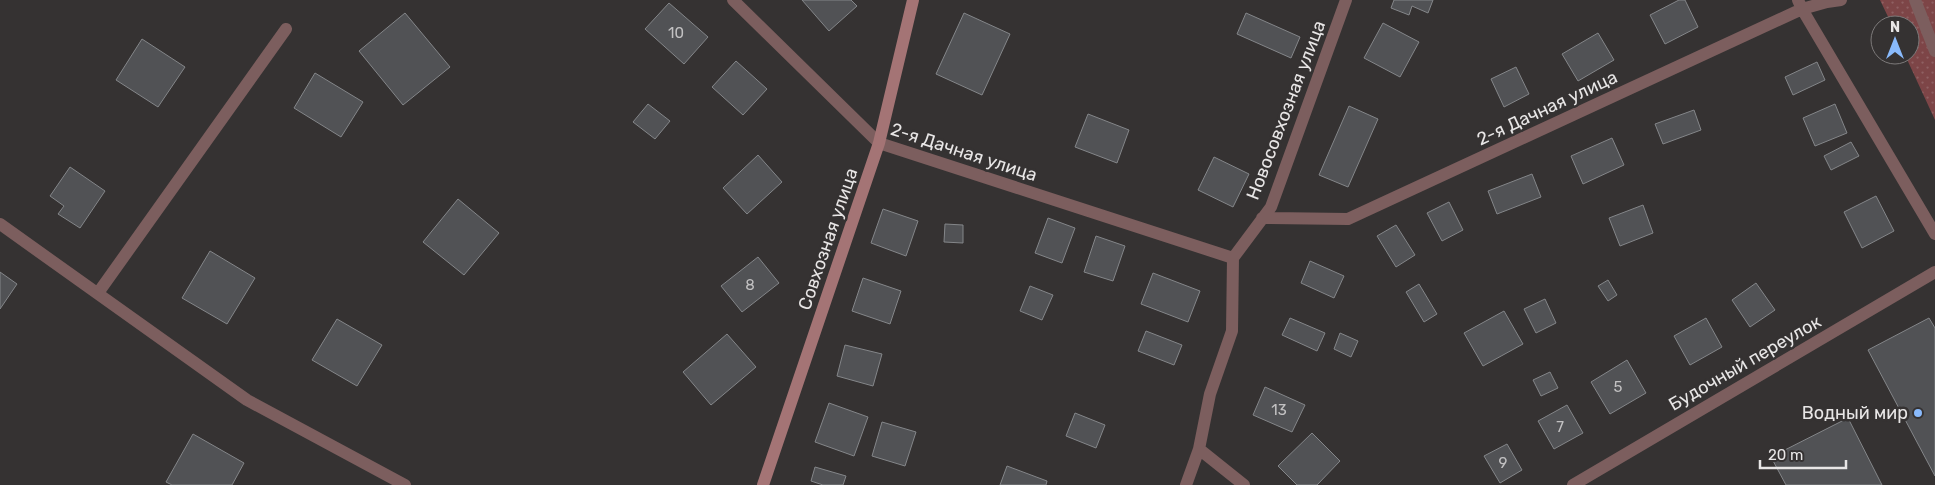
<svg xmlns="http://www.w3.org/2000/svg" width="1935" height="485" font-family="Rubik,sans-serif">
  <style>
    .grass { fill: url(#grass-dots) }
    .building { fill: #515255; stroke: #848689 }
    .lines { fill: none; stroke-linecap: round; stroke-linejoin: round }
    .lane { stroke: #7c5e5e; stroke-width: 12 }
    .street { stroke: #7c5e5e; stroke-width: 12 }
    .secondary { stroke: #a47475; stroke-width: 12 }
    .poi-dot { fill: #89bafc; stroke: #353232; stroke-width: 2 }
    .labels { text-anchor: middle; stroke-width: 5; stroke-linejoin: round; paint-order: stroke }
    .number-label { font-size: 15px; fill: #c2c1c2 }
    .street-label { font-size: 18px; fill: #e8e6e6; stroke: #353232 }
    .poi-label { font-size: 18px; fill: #e8e6e6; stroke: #353232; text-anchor: end }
  </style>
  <defs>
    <pattern id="grass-dots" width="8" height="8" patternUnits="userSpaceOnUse" patternTransform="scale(1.25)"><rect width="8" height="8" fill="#7d4547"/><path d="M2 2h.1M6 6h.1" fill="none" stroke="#8f6062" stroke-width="1.8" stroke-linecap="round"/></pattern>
  </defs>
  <rect width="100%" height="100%" fill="#353232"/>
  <!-- grass -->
  <path class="grass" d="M1880 0H1935V120L1905 55H1910V25H1892Z"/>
  <!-- building -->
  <path class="building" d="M802 0H851L857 6 829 31Z
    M1394 0H1433L1428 13 1412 6 1409 15 1391 8Z
    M1679 0H1685L1698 27 1665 44 1650 15Z
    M669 3 708 37 684 64 645 29Z
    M405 13 450 67 403 105 359 51Z
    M964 13 1010 34 982 95 936 74Z
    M1246 13 1300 37 1291 58 1237 34Z
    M1383 23 1419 42 1400 77 1364 58Z
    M1598 33 1614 60 1578 81 1562 54Z
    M142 39 185 67 158 107 116 80Z
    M736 61 767 89 743 115 712 87Z
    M1817 62 1825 80 1793 95 1785 77Z
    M1516 67 1529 94 1504 107 1491 79Z
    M315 73 363 102 341 137 294 108Z
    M648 104 670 121 655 139 633 122Z
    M1835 104 1847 133 1815 146 1803 118Z
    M1349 106 1378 119 1348 187 1319 175Z
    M1694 110 1701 130 1663 144 1655 124Z
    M1088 114 1129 130 1117 163 1075 147Z
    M1612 138 1624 165 1583 184 1571 156Z
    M1851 142 1859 156 1831 170 1824 156Z
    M758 155 782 182 747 214 723 188Z
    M1214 157 1249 174 1233 207 1198 190Z
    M70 167 105 191 80 228 58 214 64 206 50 196Z
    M1532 174 1541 197 1497 214 1488 191Z
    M1876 196 1894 231 1862 248 1844 212Z
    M458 199 499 233 464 275 423 242Z
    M1449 202 1463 230 1442 241 1427 213Z
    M1643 205 1653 233 1620 246 1609 218Z
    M883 209 918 221 906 256 871 243Z
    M1048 218 1075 228 1062 263 1035 253Z
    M945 224 963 225V243L944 242Z
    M1396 225 1415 255 1396 267 1377 236Z
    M1096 236 1125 246 1113 281 1084 272Z
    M210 251 255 278 227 324 182 298Z
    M758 257 779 283 742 312 721 286Z
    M1310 261 1344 276 1334 298 1301 283Z
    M0 272 17 284 0 309Z
    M1153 273 1200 291 1188 322 1141 304Z
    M863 278 901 291 890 324 852 311Z
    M1608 280 1617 295 1608 301 1598 286Z
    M1756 283 1775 310 1750 327 1732 300Z
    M1419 284 1437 314 1424 322 1406 292Z
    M1030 286 1053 295 1042 320 1020 311Z
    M1545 299 1556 323 1536 333 1524 309Z
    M1504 311 1523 344 1483 366 1464 333Z
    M1290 318 1325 333 1317 351 1282 335Z
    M1706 318 1722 347 1690 365 1674 336Z
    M1929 318 1935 328V476L1868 350Z
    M337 319 382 345 357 386 312 360Z
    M1146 331 1182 345 1174 365 1138 351Z
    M1340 333 1358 341 1351 357 1334 349Z
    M727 334 756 367 711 405 683 372Z
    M845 345 882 354 873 386 837 376Z
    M1627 360 1646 393 1610 414 1591 382Z
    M1550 372 1558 388 1541 396 1533 380Z
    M1265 387 1305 405 1292 432 1253 415Z
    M829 403 868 417 854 456 815 442Z
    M1567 405 1583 433 1554 449 1538 421Z
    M1075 413 1105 425 1096 448 1066 436Z
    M1848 418 1882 485H1786L1771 457Z
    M882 422 916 432 905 466 872 456Z
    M1312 433 1340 461 1317 485H1297L1278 466Z
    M193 434 244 463 232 485H172L166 482Z
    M1507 444 1522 470 1500 483 1484 456Z
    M1007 466 1047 481 1046 485H1000Z
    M815 467 846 476 843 485H823L811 481Z"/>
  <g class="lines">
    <!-- lane -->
    <path class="lane" d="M1915 0 1935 51"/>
    <!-- street -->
    <path class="street" d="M733 0 879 143 1233 258
      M1798 0 1802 9 1935 234
      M1262 218 1348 219 1802 9 1827 2 1841 0
      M0 224 247 400 405 485
      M98 293 286 29
      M1199 449 1244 485
      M1186 485 1199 449 1210 394 1232 331 1233 258 1271 207 1346 0
      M1573 485 1935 272"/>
    <!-- secondary -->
    <path class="secondary" d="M763 485 879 143 913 0"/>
  </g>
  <!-- markers -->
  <circle class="poi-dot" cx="1918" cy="413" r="5"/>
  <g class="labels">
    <!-- number labels -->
    <g class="number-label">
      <text x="676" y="38">10</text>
      <text x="750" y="290">8</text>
      <text x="1618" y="392">5</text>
      <text x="1279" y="415">13</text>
      <text x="1560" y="432">7</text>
      <text x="1503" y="468">9</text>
    </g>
    <!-- street labels -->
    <g class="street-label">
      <text transform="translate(1547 108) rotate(-25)" y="6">2-я Дачная улица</text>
      <text transform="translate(1286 110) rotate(-69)" y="6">Новосовхозная улица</text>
      <text transform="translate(964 152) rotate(18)" y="6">2-я Дачная улица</text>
      <text transform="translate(828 239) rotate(-71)" y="6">Совхозная улица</text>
      <text transform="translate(1745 363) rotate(-30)" y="6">Будочный переулок</text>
    </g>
    <!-- poi labels -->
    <g class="poi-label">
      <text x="1908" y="419">Водный мир</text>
    </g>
  </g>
  <!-- north arrow -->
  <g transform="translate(1895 40)"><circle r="24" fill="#353232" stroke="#7d7a7a"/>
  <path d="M0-4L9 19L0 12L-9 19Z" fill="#89bafc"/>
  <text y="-8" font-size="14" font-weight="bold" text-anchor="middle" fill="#e8e6e6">N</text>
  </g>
  <!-- scale -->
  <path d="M1760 460v8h86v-8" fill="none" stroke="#e8e6e6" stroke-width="2.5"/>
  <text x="1768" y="460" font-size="15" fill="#e8e6e6" stroke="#353232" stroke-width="4" paint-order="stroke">20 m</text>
</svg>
